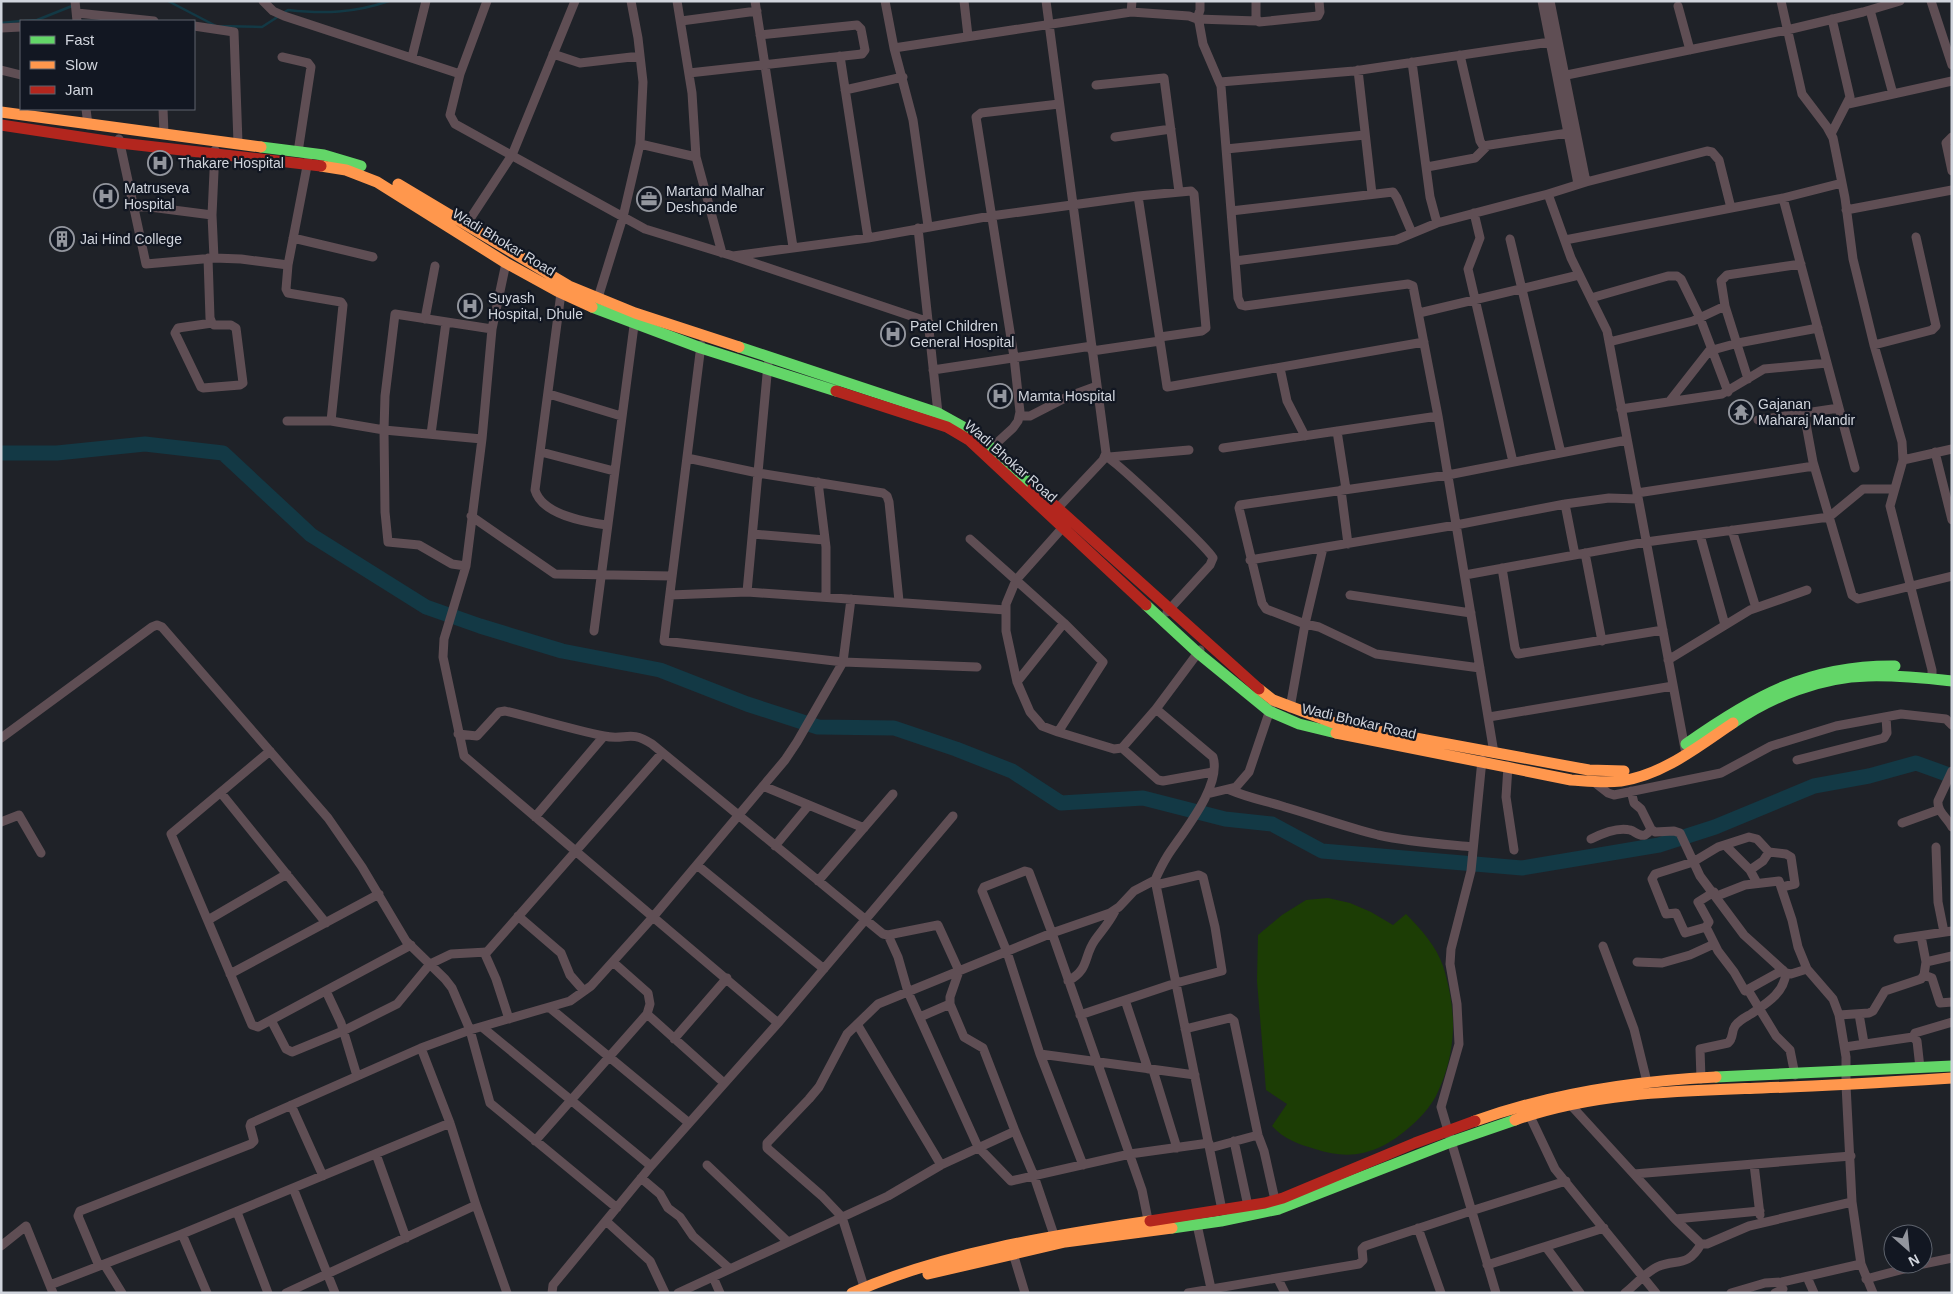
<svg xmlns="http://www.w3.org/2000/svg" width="1953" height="1294" font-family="Helvetica,sans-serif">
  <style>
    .green { fill: #1c3d05 }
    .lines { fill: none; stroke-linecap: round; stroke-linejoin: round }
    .stream { stroke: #133945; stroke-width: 2.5 }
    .river { stroke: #133945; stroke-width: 15 }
    .street { stroke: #5f4e54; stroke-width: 9 }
    .fast { stroke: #63d668; stroke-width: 11 }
    .slow { stroke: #ff974d; stroke-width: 11 }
    .jam { stroke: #b3261e; stroke-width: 11 }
    .labels { text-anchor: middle; stroke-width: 4.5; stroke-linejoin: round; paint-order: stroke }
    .poi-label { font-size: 14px; fill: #d1d5dd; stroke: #121722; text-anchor: start }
    .street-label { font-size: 14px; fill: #d1d5dd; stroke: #121722 }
  </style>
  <rect width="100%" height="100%" fill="#1f2228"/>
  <!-- green -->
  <path class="green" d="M1328 898 1350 903 1371 912 1393 925 1406 914C1421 929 1436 946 1443 966 1451 991 1456 1022 1451 1049 1449 1064 1443 1082 1436 1096 1430 1107 1421 1117 1412 1125 1382 1152 1354 1162 1315 1149 1298 1144 1284 1139 1272 1126L1287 1104 1266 1090 1257 981 1258 935 1282 915 1306 900Z"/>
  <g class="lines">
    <!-- stream -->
    <path class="stream" d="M168 1 216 26 262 27 279 16
      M283 13 288 10C324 14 354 13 389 1
      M24 21 37 20 72 6
      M1 23 21 21"/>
    <!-- river -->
    <path class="river" d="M1 453H57L145 444 223 453 311 535 426 607 480 626 562 651 660 670 747 704 818 727 894 728 956 749 1012 771 1061 803 1143 798 1225 819 1272 824 1322 851 1522 868 1659 845 1715 827 1814 786 1869 776 1916 763 1952 776"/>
    <!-- street -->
    <path class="street" d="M75 1 77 21
      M263 1 273 11 284 16 460 74 450 115 455 124 645 229 733 256 929 322
      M677 1 692 93 696 157
      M755 1 793 247
      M885 1 894 48 913 120 928 226
      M964 1 968 36
      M1046 1 1106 453 1103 460 1054 512
      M1200 1V10L1197 19 1257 21
      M1256 1V18L1259 22 1318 16 1320 12 1319 1
      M1542 1 1578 184
      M1550 1 1586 182
      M1781 1 1802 94 1827 127 1833 138 1845 198 1853 259 1874 345 1902 442 1903 460 1890 506 1932 670V679
      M1931 1 1952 65
      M1678 6 1690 50
      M1870 10 1893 94
      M1131 12 1189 16 1197 19 1199 22 1203 44 1221 86 1238 298 1241 305 1245 306 1408 284 1413 286 1438 416 1494 753
      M77 13 154 21
      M681 21 757 11
      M194 26 234 32 238 143
      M1 28 21 27
      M894 48 1131 12 1132 1
      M553 54 580 63 640 56
      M1460 55 1480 141 1483 146 1568 133
      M840 56 868 238
      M282 57 308 63 311 67 298 152
      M412 57 426 1
      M1412 62 1430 197 1437 223
      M1 70 21 75
      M1358 70 1372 194
      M689 73 862 54 865 50 861 29 857 25 760 35
      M460 74 487 1
      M1557 77 1787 30 1863 12 1900 1
      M1220 82 1354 71 1550 42
      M1096 85 1164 78 1179 192
      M845 90 903 77
      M1848 104 1952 81
      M86 109 88 125
      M163 109 164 134
      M1831 134 1850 97 1832 19
      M1115 137 1171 129
      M1952 137 1946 143 1952 171
      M119 139 146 264 214 258 212 215 215 150
      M640 144 696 157 722 253
      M1226 149 1365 135
      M1427 167 1475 158 1486 147
      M1138 196 1191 191 1194 194 1206 328 1202 331 1160 337
      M1783 198 1855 468
      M133 207H150L212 215
      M1846 210 1952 190
      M1231 211 1393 192 1397 198 1412 233
      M1474 213 1480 238 1468 269 1513 462
      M466 225 512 155 575 1
      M918 228 938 413
      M293 238 373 257
      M1510 239 1561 453
      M1565 240 1783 198 1842 183
      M733 256 868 238 991 216 1138 196 1167 387 1424 342
      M208 258 210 318 212 323
      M214 258 241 259 288 265 308 161
      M1235 261 1396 240 1437 223 1548 194
      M288 265 286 289 288 293 341 302 343 305 331 421
      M561 293 535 490C542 515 585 522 607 525
      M1591 298 1668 276H1677L1681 279 1700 318 1728 392
      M597 301 623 217 640 144 643 82 638 38 631 1
      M1419 313 1579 275
      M425 319 435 266
      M212 323 214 325H231L236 328 243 383 240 385 203 388 201 387 175 333 178 328Z
      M1609 342 1693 321 1725 306
      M701 345 664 641 843 662 977 667
      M1874 345 1932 330 1936 326 1916 237
      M1092 351 1160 341
      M768 364 747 592 1006 610
      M1280 368 1287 401 1305 436
      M933 370 1092 346
      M1748 379 1725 306 1721 281 1727 275 1801 264
      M549 394 621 416
      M1669 402 1709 351 1738 343 1818 328
      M1621 409 1722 394 1764 369 1827 363
      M1804 413 1813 462 1852 595 1858 599 1952 576
      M1020 416H1030L1067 397 1097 386
      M1758 420 1839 408
      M287 421H331L384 430 482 439
      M1337 431 1346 489
      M431 434 446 322
      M1223 448 1438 416
      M988 451 1013 428 1018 421 1020 412 1014 357 976 117 981 113 1059 104
      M541 452 614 471
      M1935 452 1952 520
      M1105 456C1114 459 1207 547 1213 558L1210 565 1167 612
      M1109 457 1189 450
      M687 458 758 473 883 493 887 496 889 502 899 601
      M1903 460 1952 449
      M818 482 826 547V596
      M1341 490 1348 544
      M1637 493 1814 466
      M1565 504 1575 555
      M471 516 555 574 672 576
      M1065 525 1016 580 1006 604V631L1017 682 1030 712 1037 720 1042 726 1058 732 1114 749 1122 748 1156 709 1200 650
      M1732 530 1756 608
      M753 534 825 540
      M1700 535 1725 625
      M970 539 1064 623 1103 662 1058 732
      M1585 553 1602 641
      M1250 560 1456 525 1565 504 1609 498 1638 499
      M466 566 452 564 419 545 388 542 385 512 384 430 385 396 395 314 492 329
      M1502 568 1515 648 1518 654 1663 630
      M1465 575 1646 542 1829 517 1863 489H1894
      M670 595 747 592
      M1350 595 1471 613
      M594 631 635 318
      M1668 660 1750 610 1807 590
      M1480 668 1376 654 1319 627 1305 624 1266 609 1262 603 1239 508 1240 505 1448 475 1627 440
      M1017 682 1064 623
      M1290 708 1305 624 1323 548
      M1156 709 1213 757C1222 786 1183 832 1168 855 1163 863 1159 871 1155 880L1222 1210
      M1489 717 1673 686
      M458 734 477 736 499 712 505 711C538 719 571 729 604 736 626 741 629 729 652 744L883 934 888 935 938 925 959 971 950 997V1004L964 1037 983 1048 1015 1131 1034 1176 1054 1235
      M1 738 152 627 157 625 162 627 328 818 362 867 406 941 445 979 452 988 470 1030 490 1103 617 1208
      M1122 748 1158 780 1163 781 1213 772
      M1685 749 1607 331 1571 258 1548 194 1586 182 1707 151 1712 152 1719 160 1731 208
      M270 751 171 834 252 1025 258 1027 411 945
      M1482 760 1471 871 1451 949 1450 964 1457 1004 1459 1044 1441 1107 1496 1293
      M1797 760 1884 738 1887 733 1886 717
      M1508 766 1506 797 1514 850
      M1952 771 1938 801C1937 812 1947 817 1952 827
      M1594 782 1608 793 1614 795 1721 773 1771 746 1836 726 1901 714 1946 719 1952 725
      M763 786 864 828
      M1230 790C1249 798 1266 801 1285 807 1316 816 1346 827 1378 835 1409 842 1441 844 1473 847
      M1631 791 1634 803 1641 809 1651 829 1655 832 1674 831 1680 833 1700 876 1744 935 1786 973 1791 974 1807 969 1833 999 1839 1015 1846 1057V1085L1852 1202 1861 1264 1873 1293
      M221 793 326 923
      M1207 794 1236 787 1249 772 1271 707
      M535 817 604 736
      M1 822 19 815 41 853
      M1902 823 1938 810
      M1591 839C1601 834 1618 827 1630 830 1635 831 1639 837 1645 835 1649 833 1649 832 1651 829
      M1725 845 1750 870 1757 883
      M775 846 809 805
      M1936 847 1938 902 1944 932
      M697 865 824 969
      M1750 870 1763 861 1769 852
      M818 881 893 794
      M1782 887 1795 884 1791 857 1786 854 1769 852 1757 839 1749 837 1718 847 1693 862 1655 874 1652 879 1666 914 1676 913 1685 933 1706 927 1718 951 1734 972 1745 991 1783 970
      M1717 896 1745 885 1779 881 1792 920 1798 947 1807 969
      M518 916 561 953 570 975 584 991
      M208 920 287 874
      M1706 927 1709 922 1698 902 1714 892
      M888 935 898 957 908 992 978 1147 1011 1181 1130 1154 1209 1143
      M1898 939 1952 931
      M1603 946 1634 1029 1647 1082
      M484 952 496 979 509 1019
      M1637 962 1662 963 1690 955 1714 944
      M1926 962 1952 956
      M230 974 379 894
      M1924 975 1932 978 1940 1003 1952 1002
      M1068 981C1090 969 1083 957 1095 940 1103 929 1109 923 1115 911
      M1748 990 1776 1036 1790 1050 1795 1075
      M326 991 341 1023 357 1076
      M1125 1000 1148 1069
      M550 1008 689 1123
      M647 1014 724 1083
      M1859 1014 1864 1043
      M1080 1015 1176 983 1222 971 1215 927 1203 877 1199 875 1156 885
      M1839 1015 1869 1013 1873 1011 1885 991 1921 979 1924 975 1926 962 1921 936
      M920 1017 950 1004
      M271 1020 286 1049 292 1052 343 1031 397 1004 430 964 451 954 487 952 662 753
      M778 1023 953 816
      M857 1024 941 1165
      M482 1027 651 1166
      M1185 1029 1230 1018 1234 1021 1258 1135 1264 1151 1275 1200
      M1913 1037 1915 1033 1952 1022
      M674 1039 727 978
      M1845 1047 1913 1037 1917 1041 1920 1068
      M1040 1054 1195 1075
      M1153 1070 1177 1148
      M1701 1079 1700 1049 1728 1043C1734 1038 1731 1032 1735 1026 1739 1020 1746 1017 1751 1014 1767 1003 1784 993 1786 973
      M1567 1101 1675 1219 1701 1244H1707L1749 1226 1852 1202
      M291 1105 323 1176
      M1527 1110 1555 1169 1656 1293
      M535 1141 647 1014 650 1004 648 993 613 962
      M1234 1141 1248 1206
      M1210 1148 1258 1135
      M376 1154 406 1238
      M1754 1164 1760 1215
      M707 1165 788 1242
      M1083 1165 1040 1054 1007 952 982 891 984 887 1025 871 1029 872 1052 933 1142 1190 1148 1220
      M1634 1174 1851 1156
      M641 1178 660 1194 668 1208 680 1217 693 1236 730 1269
      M293 1188 335 1293
      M476 1205 507 1293
      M237 1212 268 1293
      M1675 1219 1760 1211
      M1196 1220 1212 1293
      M606 1221 650 1261 665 1293
      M1418 1228 1441 1293
      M182 1234 207 1293
      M1 1246 26 1226 53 1293
      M1546 1247 1580 1293
      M1012 1250 1025 1293
      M104 1264 122 1293
      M1923 1264 1952 1258
      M1487 1265 1604 1228
      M99 1266 78 1216 80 1211 251 1144 254 1141 250 1126 251 1123 421 1048 470 1030 570 1001 591 986 653 917 464 756 443 657 444 639 466 566 482 439 492 329 506 263
      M713 1277 720 1293
      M1807 1277 1814 1293
      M1278 1279 1285 1293
      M1866 1279 1923 1264
      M50 1285 182 1234 450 1123
      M286 1293 476 1205 450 1123 421 1048
      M552 1293 553 1285 651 1166 778 1023 653 917 785 760 797 742 843 662 851 599
      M678 1293 888 1196 941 1165 1015 1131
      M866 1293 842 1217 822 1196 767 1148V1143L809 1099 819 1087 847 1034 878 1004 1052 933 1110 913 1119 907 1134 891 1155 880
      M1188 1293 1359 1264 1363 1260 1362 1249 1365 1246 1471 1211 1566 1181
      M1625 1293C1635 1285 1645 1273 1657 1267 1676 1258 1687 1269 1701 1244
      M1731 1293 1765 1283 1782 1282 1861 1264
      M1775 1293 1783 1289"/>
    <!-- fast -->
    <path class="fast" d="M261 147 324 155 361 166
      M592 307 701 348 836 391
      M739 347 938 413 976 434 1033 486
      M1146 605 1198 653 1269 711 1299 724 1336 733
      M1733 723C1772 696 1821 677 1868 676 1896 675 1924 678 1952 681
      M1686 744C1754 696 1809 665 1895 666
      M1716 1077 1952 1066
      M1172 1228 1221 1221 1279 1209 1451 1142 1515 1120"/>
    <!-- slow -->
    <path class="slow" d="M1 112 261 147
      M321 166 346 170 377 182 506 263 557 291 592 307
      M398 184 569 286 635 313 739 347
      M1259 689 1273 700 1334 723 1589 770 1624 771
      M1336 733 1571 780C1588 781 1604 783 1621 781 1663 775 1699 746 1733 723
      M1515 1120C1595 1092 1678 1091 1762 1088 1826 1086 1889 1082 1952 1078
      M1475 1121C1553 1093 1633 1081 1716 1077
      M928 1274 1065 1242 1172 1228
      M852 1293C945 1252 1050 1236 1150 1221"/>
    <!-- jam -->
    <path class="jam" d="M1 125 120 143 321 166
      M836 391 947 427 969 440 1146 605
      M1033 486 1259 689
      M1150 1221 1265 1203 1283 1198 1415 1143 1475 1121"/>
  </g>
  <!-- icons -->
  <defs>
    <symbol id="hospital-ring" viewBox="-11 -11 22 22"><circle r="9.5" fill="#121722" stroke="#93969e" stroke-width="1.5"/><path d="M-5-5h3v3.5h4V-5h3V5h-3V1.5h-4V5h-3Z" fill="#93969e"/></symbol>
    <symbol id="office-ring" viewBox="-11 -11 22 22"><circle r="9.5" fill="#121722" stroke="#93969e" stroke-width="1.5"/><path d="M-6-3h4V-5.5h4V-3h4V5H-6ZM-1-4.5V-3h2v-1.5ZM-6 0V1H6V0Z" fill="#93969e"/></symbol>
    <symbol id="building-ring" viewBox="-11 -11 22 22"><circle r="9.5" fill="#121722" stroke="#93969e" stroke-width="1.5"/><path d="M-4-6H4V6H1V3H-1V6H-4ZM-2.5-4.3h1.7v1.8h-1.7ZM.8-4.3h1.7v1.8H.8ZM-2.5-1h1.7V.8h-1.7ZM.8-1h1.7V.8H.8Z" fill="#93969e"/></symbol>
    <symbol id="temple-ring" viewBox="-11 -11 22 22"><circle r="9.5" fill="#121722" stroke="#93969e" stroke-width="1.5"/><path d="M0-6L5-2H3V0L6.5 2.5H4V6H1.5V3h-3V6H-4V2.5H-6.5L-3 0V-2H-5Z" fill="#93969e"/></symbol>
  </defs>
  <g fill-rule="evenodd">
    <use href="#hospital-ring" x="146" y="149" width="28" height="28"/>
    <use href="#hospital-ring" x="92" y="182" width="28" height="28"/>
    <use href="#office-ring" x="635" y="185" width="28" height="28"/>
    <use href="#building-ring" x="48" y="225" width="28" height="28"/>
    <use href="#hospital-ring" x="456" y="292" width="28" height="28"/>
    <use href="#hospital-ring" x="879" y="320" width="28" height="28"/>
    <use href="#hospital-ring" x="986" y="382" width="28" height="28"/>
    <use href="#temple-ring" x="1727" y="398" width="28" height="28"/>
  </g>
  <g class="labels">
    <!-- poi labels -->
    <g class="poi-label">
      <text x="178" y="168">Thakare Hospital</text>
      <text x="124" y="193">Matruseva<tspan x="124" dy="16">Hospital</tspan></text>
      <text x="666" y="196">Martand Malhar<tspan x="666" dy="16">Deshpande</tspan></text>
      <text x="80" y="244">Jai Hind College</text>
      <text x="488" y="303">Suyash<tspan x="488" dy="16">Hospital, Dhule</tspan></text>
      <text x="910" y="331">Patel Children<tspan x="910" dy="16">General Hospital</tspan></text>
      <text x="1018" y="401">Mamta Hospital</text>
      <text x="1758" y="409">Gajanan<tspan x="1758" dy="16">Maharaj Mandir</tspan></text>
    </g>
    <!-- street labels -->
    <g class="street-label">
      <text transform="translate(504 242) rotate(31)" y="5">Wadi Bhokar Road</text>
      <text transform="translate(1011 461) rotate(41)" y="5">Wadi Bhokar Road</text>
      <text transform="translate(1359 721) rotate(13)" y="5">Wadi Bhokar Road</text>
    </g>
  </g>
  <!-- border -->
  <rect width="1953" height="1294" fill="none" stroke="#d1d5dd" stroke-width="5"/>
  <!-- legend -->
  <rect x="20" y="20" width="175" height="90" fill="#121722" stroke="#5e636d"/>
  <rect x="30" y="36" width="25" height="8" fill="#63d668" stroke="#5e636d"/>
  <text x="65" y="45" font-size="15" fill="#d1d5dd">Fast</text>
  <rect x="30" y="61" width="25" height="8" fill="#ff974d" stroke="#5e636d"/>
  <text x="65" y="70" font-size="15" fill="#d1d5dd">Slow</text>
  <rect x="30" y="86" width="25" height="8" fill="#b3261e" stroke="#5e636d"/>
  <text x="65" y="95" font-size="15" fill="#d1d5dd">Jam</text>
  <!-- north arrow -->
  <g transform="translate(1908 1249) rotate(153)"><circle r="24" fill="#121722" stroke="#5e636d"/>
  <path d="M0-4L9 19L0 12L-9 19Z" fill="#93969e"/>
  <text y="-8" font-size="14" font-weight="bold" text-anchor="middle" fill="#d1d5dd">N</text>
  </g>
</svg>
